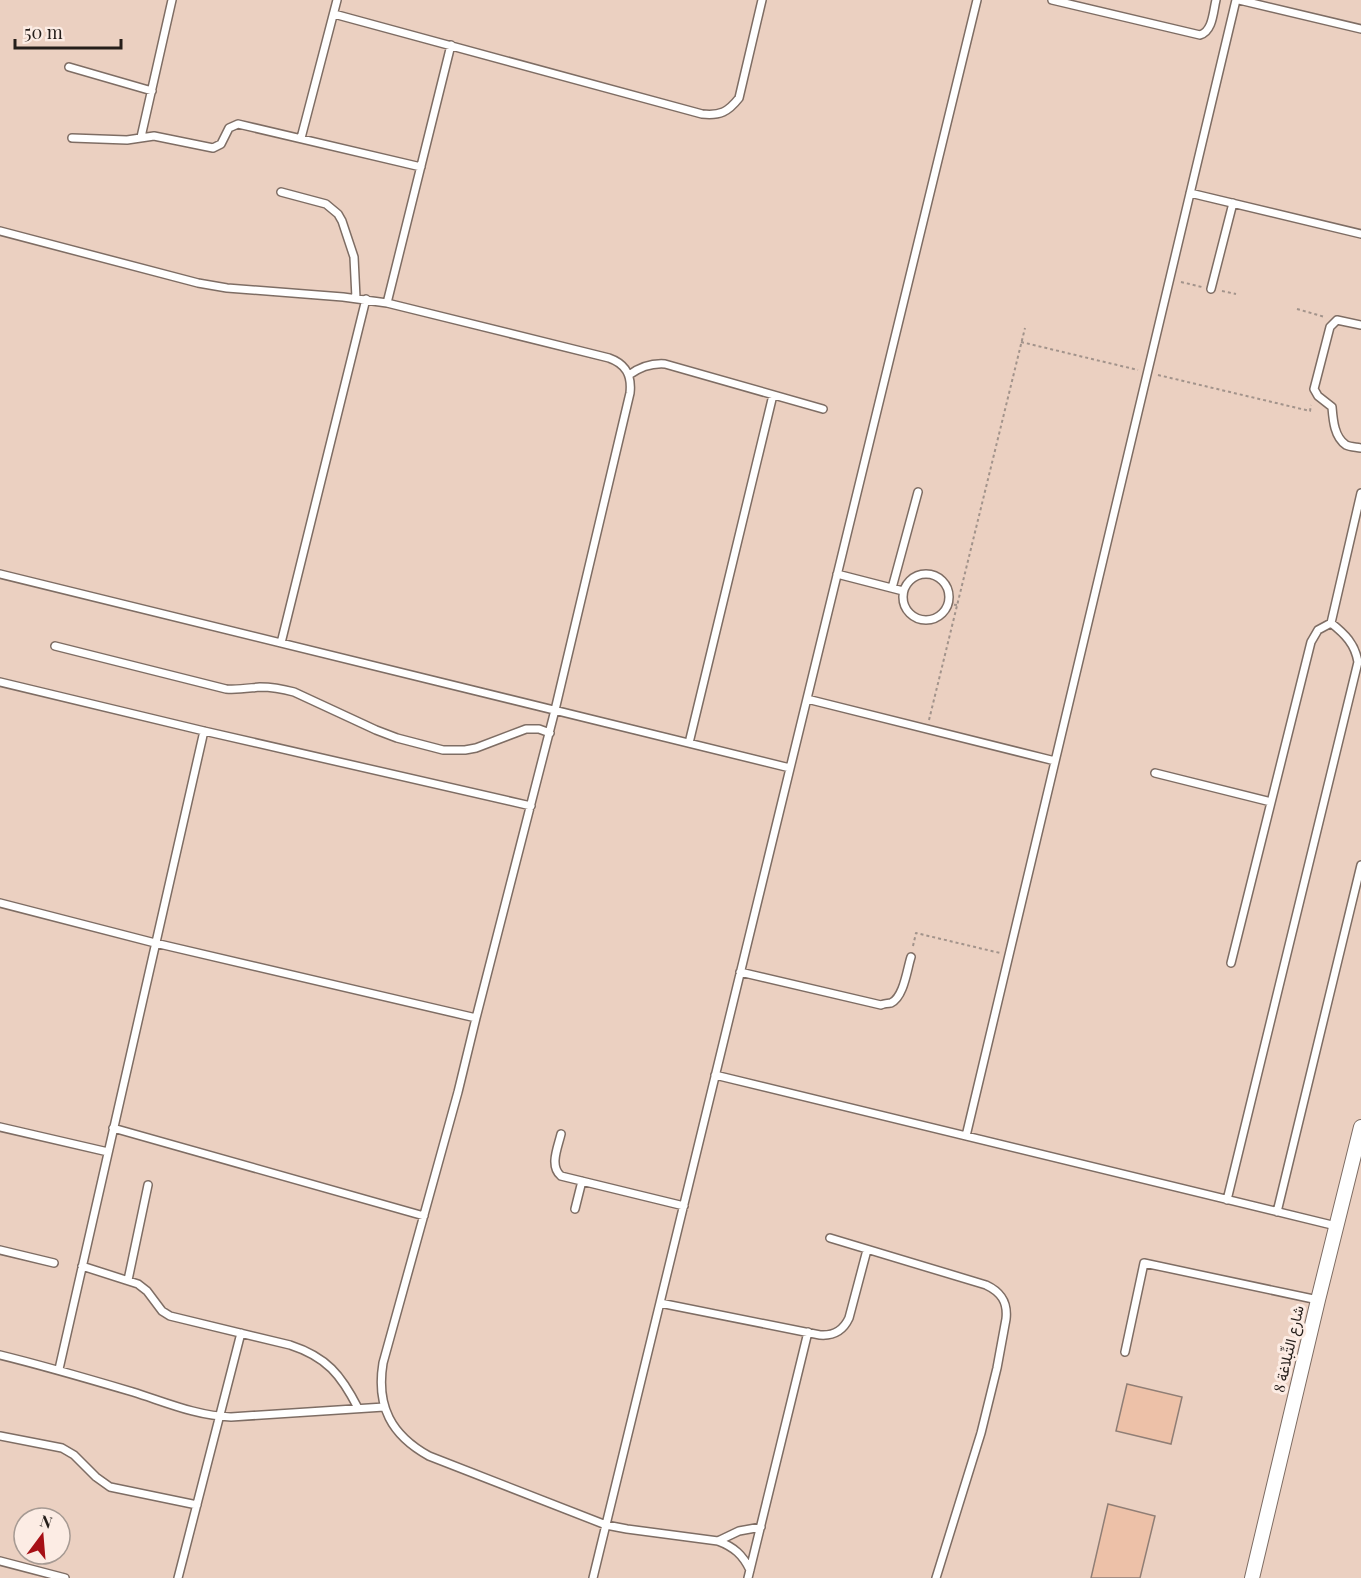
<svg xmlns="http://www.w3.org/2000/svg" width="1361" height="1578" font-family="'Playfair Display',Vazirmatn,serif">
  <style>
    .built { fill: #ebd0c1; fill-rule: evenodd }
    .building { fill: #edc1a8; stroke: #907e75; stroke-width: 1.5 }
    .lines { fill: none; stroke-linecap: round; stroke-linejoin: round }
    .service-casing { stroke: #7e6d64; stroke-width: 10 }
    .minor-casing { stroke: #7e6d64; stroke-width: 16 }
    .path { stroke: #a2938b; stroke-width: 2; stroke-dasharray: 3 3; stroke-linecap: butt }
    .service { stroke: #fff; stroke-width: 7 }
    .minor { stroke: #fff; stroke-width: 14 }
    .labels { text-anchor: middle; stroke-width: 6; stroke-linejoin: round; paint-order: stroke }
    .street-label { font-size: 15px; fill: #251e1a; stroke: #fcece4 }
  </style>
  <rect width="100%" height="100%" fill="#f2ded4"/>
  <!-- built -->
  <path class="built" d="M0 0H1361V1578H0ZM24 1518H60V1554H24Z"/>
  <!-- building -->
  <path class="building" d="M1127 1384 1182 1397 1171 1444 1116 1431Z
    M1108 1504 1155 1516 1140 1578H1091Z"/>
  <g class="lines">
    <defs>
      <path id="service" d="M1052 0 1200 35C1213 31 1213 12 1216 0
        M1239 0 1361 29
        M334 14 702 114C720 116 728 112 739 98L762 0
        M69 67 152 91
        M141 137 172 0
        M72 138 127 140 154 136 213 148 221 144 229 128 238 124 421 167
        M301 138 337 0
        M281 192 326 204 338 214 342 221 354 257 356 298
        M1190 193 1361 234
        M0 231 198 283 227 288 343 297 387 303 609 358C626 364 632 375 630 393L555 710 476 1018 458 1092 383 1363C376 1406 391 1435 429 1456L606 1525 627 1529 718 1541C734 1547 743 1555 750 1570
        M1211 289 1233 203
        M387 303 451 45
        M1361 325 1337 320 1330 327 1314 389 1318 396 1332 407C1333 419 1334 437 1346 445 1350 447 1356 447 1361 448
        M629 375C640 367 651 363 665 364L823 409
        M903 597a23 23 0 1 1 46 0a23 23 0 1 1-46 0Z
        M0 574 790 768
        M837 574 903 591
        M892 588 918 492
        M281 643 366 299
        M55 646 226 689C238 690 249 688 260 687 272 687 283 689 294 692L376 730 397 738 443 750H465L476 748 526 729H539L550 733
        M0 682 204 731 531 806
        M807 699 1055 761
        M689 743 773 395
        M1155 773 1271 802
        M0 903 155 943 476 1018
        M1231 963 1311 642 1318 630 1331 623
        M740 972 881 1005C882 1004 890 1003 891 1003 904 997 907 969 911 957
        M715 1075 1336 1226
        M0 1127 108 1152
        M113 1128 424 1216
        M561 1134C558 1147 549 1166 561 1176L684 1206
        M966 1136 1236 0
        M1227 1200 1358 662C1355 644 1345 634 1331 623L1361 493
        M575 1209 582 1181
        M1277 1212 1361 865
        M830 1238 986 1285C1001 1292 1008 1302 1006 1319L997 1368 981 1433 936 1578
        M0 1250 54 1263
        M82 1266 138 1284 147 1291 162 1311 170 1316 290 1345C327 1357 341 1375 358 1408
        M128 1280 148 1185
        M660 1303 820 1335C833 1336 843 1331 849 1318L867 1250
        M1125 1352 1144 1263 1318 1300
        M0 1355C45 1366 89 1379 133 1392 165 1402 197 1416 231 1417L384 1407
        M59 1369 204 731
        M0 1436 62 1448 74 1455 96 1477 110 1487 197 1505
        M718 1541 739 1531 761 1527
        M0 1561 65 1578
        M178 1578 241 1333
        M593 1578 977 0
        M748 1578 808 1332"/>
      <path id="minor" d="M1252 1578 1318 1300 1361 1127"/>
    </defs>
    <!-- service casing -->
    <use href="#service" class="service-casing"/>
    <!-- minor casing -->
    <use href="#minor" class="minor-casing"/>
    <!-- path -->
    <path class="path" d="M1181 282 1202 287
      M1222 291 1236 294
      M1297 309 1325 317
      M1021 342 1138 370
      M1158 375 1310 411 1311 405
      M948 604 957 605
      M929 720 1025 328
      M913 946 916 933 1000 953"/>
    <!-- service -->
    <use href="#service" class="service"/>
    <!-- minor -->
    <use href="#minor" class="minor"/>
  </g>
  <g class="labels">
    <!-- street labels -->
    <g class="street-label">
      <text transform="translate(1289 1349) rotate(-77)" y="5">شارع التِّبلاغة 8</text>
    </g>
  </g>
  <!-- north arrow -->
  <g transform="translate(42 1536) rotate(16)"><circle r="28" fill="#fcece4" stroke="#a69a93" stroke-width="1.5"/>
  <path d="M0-4.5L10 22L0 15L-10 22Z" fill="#a60f15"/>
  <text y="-9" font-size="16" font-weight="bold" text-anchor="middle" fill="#251e1a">N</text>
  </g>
  <!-- scale -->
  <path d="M15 39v9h106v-9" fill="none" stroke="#251e1a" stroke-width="3"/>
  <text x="24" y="39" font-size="18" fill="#251e1a" stroke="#fcece4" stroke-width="4.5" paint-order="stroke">50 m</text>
</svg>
